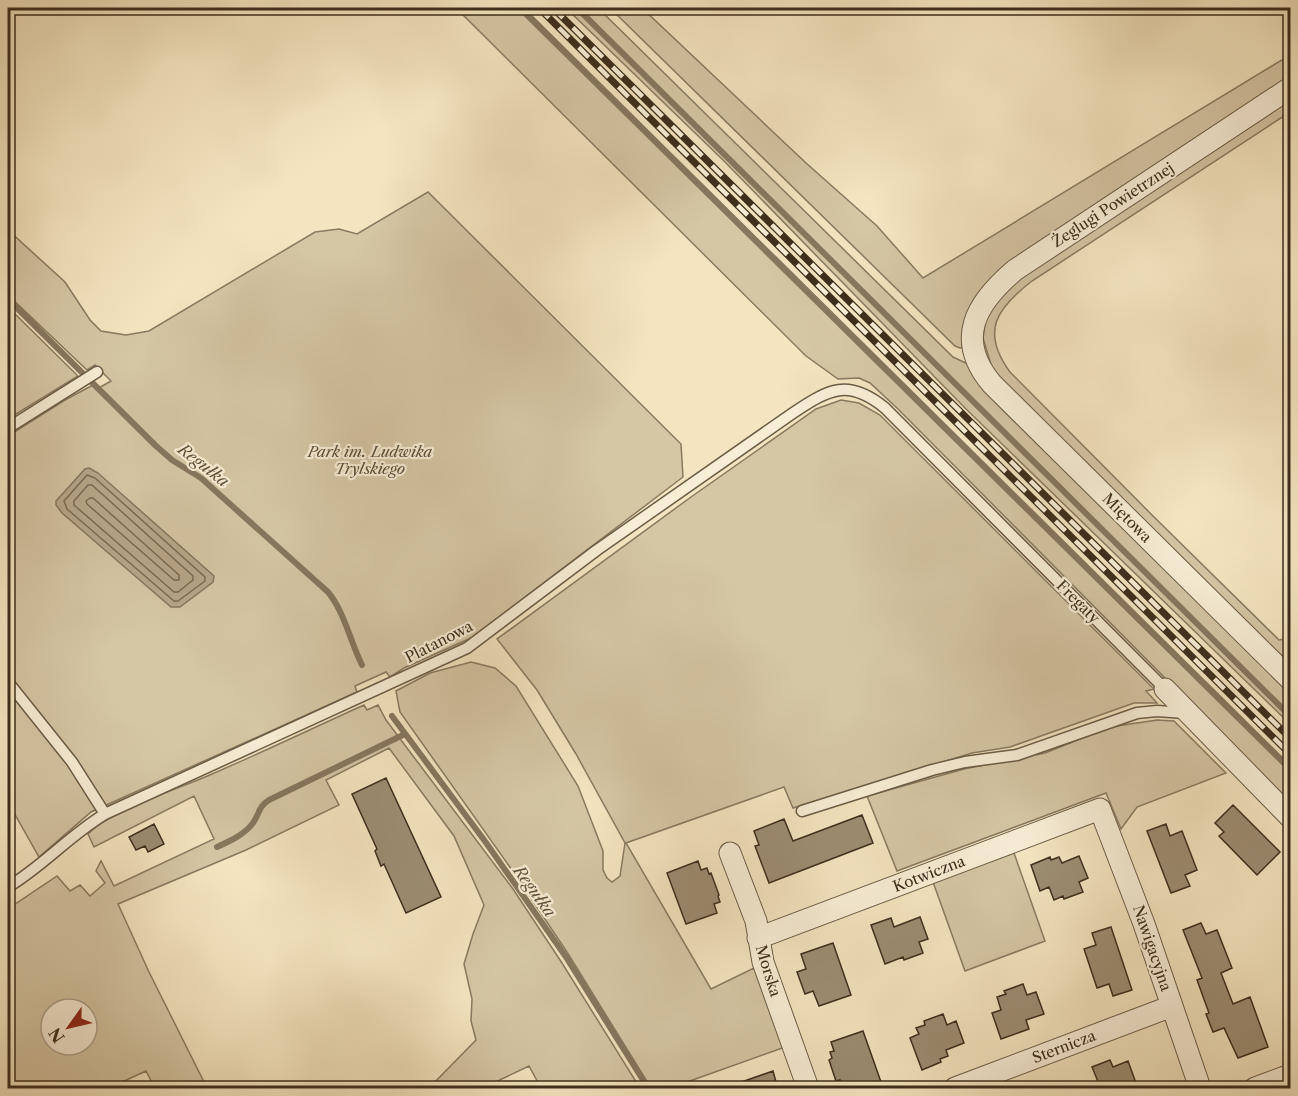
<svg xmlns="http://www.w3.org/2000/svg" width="1298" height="1096" font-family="'Libre Caslon Text',serif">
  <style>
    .green { fill: #d5c6a4; stroke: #897a60; stroke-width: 1.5; fill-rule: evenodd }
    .water { fill: #b6a789; stroke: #86775e; stroke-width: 1.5 }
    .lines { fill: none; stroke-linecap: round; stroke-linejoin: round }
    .shore { stroke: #7a6a53; stroke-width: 1.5 }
    .stream { stroke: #86775e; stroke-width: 6 }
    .building { fill: #9c8d72; stroke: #3d2e1d; stroke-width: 1.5 }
    .lane-casing { stroke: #6b5c46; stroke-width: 13 }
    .street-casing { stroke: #6b5c46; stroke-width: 23 }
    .lane { stroke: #f8eed6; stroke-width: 10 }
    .street { stroke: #f8eed6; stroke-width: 21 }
    .rail-casing { stroke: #3d2e1d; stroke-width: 7 }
    .rail { stroke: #f8eed6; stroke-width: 4.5; stroke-dasharray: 14; stroke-linecap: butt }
    .labels { text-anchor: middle; stroke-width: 4.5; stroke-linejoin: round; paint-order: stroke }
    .street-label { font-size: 15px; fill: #3d2e1d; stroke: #f8eed6 }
    .park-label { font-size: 15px; font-style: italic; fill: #5b4c38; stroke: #f8eed6 }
    .water-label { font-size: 16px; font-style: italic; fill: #61523d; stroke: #f8eed6 }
  </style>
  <rect width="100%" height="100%" fill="#f4e5c0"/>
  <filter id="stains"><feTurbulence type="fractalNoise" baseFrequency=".00333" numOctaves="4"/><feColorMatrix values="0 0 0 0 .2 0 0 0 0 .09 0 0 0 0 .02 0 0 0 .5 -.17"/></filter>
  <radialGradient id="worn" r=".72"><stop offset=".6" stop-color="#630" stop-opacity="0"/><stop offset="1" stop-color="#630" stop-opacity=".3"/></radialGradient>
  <!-- green -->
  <path class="green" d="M456 8H524L1290 765V804L898 409 870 383 859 378 838 379 806 356Z
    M566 8H598L953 357 968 364 975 379 1001 408 1290 692V724L966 409 724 161Z
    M610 8H642L806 163 877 226 923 278 1290 55V79L982 289C966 310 967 321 966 347L960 348 955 346Z
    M1290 97V112L1032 281C997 308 980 331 1010 372L1154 517 1279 640 1290 638V667L1017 397 992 368 983 338 986 318 1009 286Z
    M428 192 681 444 683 477 471 638 404 668 390 677 386 672 355 686 357 692 91 812 39 857 8 802V436L65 400 93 385 97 389 111 381 95 365 87 370 8 295V230L65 282 90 320 101 331 126 335 149 331 315 232 339 229 357 234Z
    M8 307 78 376 8 419Z
    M841 400 859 403 880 415 1154 689 1146 691 1157 703H1134L1010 747 972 753 793 808 784 787 626 843 711 989 754 968 785 1047 676 1086 677 1088H651L567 952 512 870 400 712 396 691 430 673 471 662 495 668 516 686 578 786 603 851V870L607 878 612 882 620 876 625 843 576 754 537 690 497 639 691 497 816 409Z
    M364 705 367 710 378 705 386 720 513 889 562 963 640 1088H541L529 1066 483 1088H429L476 1040 471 1021 472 999 464 964 473 934 484 905 454 836 389 748 326 780 339 805 246 850 118 904 149 972 207 1088H155L146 1071 109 1088H8V909L57 876 70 891 80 885 90 896 105 883 96 871 101 861 114 886 214 839 194 796 94 847 88 834C109 811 181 788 212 774 263 752 313 728 364 705ZM51 1009H87V1045H51Z
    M1157 720 1174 721 1226 773 1137 807 1121 829 1106 793 897 871 867 796 964 769 1045 753 1110 727Z
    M1014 853 1045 941 965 971 933 882Z"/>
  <!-- water -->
  <path class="water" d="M89 468 98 473 214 576 213 582 180 607H171L62 513 56 505V501L85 469Z"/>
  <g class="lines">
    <!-- shore -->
    <path class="shore" d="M87 475 95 478 205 577V581L178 601H174L67 509 64 501Z
      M88 485H92L193 576V580L178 592H174L74 505V501Z
      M90 498H93L179 575V580H174L87 504 86 501Z"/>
    <!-- stream -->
    <path class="stream" d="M520 8 1290 769
      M577 8 1290 716
      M8 299 155 445 172 460 201 478 328 592C345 613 350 641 362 665
      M392 716 487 844 566 957 648 1088
      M217 847C230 841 244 835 253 823 260 813 258 807 269 800L405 734"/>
  </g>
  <!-- building -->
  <path class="building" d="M386 778 441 897 406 913 384 864 381 866 375 851 377 849 352 794Z
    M1233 805 1280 852 1257 875 1219 836 1224 832 1215 823Z
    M862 815 873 843 769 883 755 846 759 845 754 831 784 819 793 841Z
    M154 824 164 844 148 852 145 846 136 850 129 837Z
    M1166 824 1170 836 1182 831 1197 870 1185 875 1190 886 1171 893 1147 831Z
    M1079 856 1088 878 1079 882 1083 892 1064 899 1063 896 1054 900 1049 887 1040 891 1031 865 1050 857 1051 860 1059 857 1062 863Z
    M698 861 701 870 707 868 709 874 711 873 719 895 718 896 720 902 714 904 717 913 686 924 667 873Z
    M920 917 928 939 919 942 923 953 904 960 903 957 885 964 871 925 891 918 894 927Z
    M1201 923 1206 934 1217 930 1232 968 1221 973 1233 1004 1250 997 1268 1047 1238 1058 1224 1028 1213 1032 1206 1014 1209 1013 1197 980 1202 978 1183 930Z
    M1111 927 1132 990 1113 996 1109 984 1097 988 1084 949 1096 945 1092 933Z
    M833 943 851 995 819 1006 813 991 805 994 797 972 806 969 801 954Z
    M1023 984 1027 995 1036 992 1044 1014 1026 1020 1029 1029 1001 1039 992 1013 1001 1010 997 997 1006 994 1004 991Z
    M943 1014 947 1025 956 1021 964 1043 946 1050 948 1056 940 1059 941 1062 922 1070 910 1038 919 1034 916 1028 925 1025 924 1021Z
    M863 1031 881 1082 863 1089H843L840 1080 836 1081 829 1060 832 1058 830 1052 834 1051 831 1042Z
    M1110 1060 1113 1067 1128 1061 1136 1083 1121 1089H1101L1092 1067Z
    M773 1071 778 1089H731L730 1086Z"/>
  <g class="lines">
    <defs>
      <path id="lane" d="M8 428 97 372
        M8 682 72 762 105 814
        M802 811 932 770 965 762 1017 755 1137 713 1157 711 1185 713
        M8 887C43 866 70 835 105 814L467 648 597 550 793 413C829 389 848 378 885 408L1165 689"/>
      <path id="street" d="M1290 88 1015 270C976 303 954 339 992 384L1290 679
        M1165 689 1290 817
        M730 853 756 921 763 962 808 1088
        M758 938 1100 809 1144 924 1200 1088
        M955 1088 1172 1006
        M1255 1088 1290 1075"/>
    </defs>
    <!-- lane casing -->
    <use href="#lane" class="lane-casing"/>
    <!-- street casing -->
    <use href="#street" class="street-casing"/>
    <!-- lane -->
    <use href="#lane" class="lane"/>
    <!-- street -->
    <use href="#street" class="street"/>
    <defs>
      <path id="rail" d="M539 8 1290 754
        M553 8 1290 738"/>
    </defs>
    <!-- rail casing -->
    <use href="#rail" class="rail-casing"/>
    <!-- rail -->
    <use href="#rail" class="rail"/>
  </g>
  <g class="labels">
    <!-- street labels -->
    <g class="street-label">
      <text transform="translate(1113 205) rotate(-33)" y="5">Żeglugi Powietrznej</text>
      <text transform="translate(1127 518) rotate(45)" y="5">Miętowa</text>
      <text transform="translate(1078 602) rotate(45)" y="5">Fregaty</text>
      <text transform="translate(439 642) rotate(-27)" y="5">Platanowa</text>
      <text transform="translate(929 874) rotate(-21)" y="5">Kotwiczna</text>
      <text transform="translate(1152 948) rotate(71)" y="5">Nawigacyjna</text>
      <text transform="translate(768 971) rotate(73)" y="5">Morska</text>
      <text transform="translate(1064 1047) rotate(-21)" y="5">Sternicza</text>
    </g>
    <!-- park labels -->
    <g class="park-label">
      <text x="370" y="457">Park im. Ludwika<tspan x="370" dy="17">Trylskiego</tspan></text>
    </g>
    <!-- water labels -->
    <g class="water-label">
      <text transform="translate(204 465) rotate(38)" y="6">Regułka</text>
      <text transform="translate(535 891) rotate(54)" y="6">Regułka</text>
    </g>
  </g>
  <!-- margin -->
  <rect width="1298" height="1096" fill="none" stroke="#f4e5c0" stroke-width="30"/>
  <rect x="9" y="9" width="1280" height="1078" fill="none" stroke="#3d2e1d" stroke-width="3"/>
  <rect x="15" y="15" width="1268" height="1066" fill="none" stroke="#3d2e1d" stroke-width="1.5"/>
  <!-- north arrow -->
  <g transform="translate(69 1027) rotate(236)"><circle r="28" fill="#f8eed6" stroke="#ada18c" stroke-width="1.5"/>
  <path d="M0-4.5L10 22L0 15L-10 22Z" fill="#8f2418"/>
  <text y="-9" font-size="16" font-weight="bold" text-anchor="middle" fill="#3d2e1d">N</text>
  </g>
  <rect width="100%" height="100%" filter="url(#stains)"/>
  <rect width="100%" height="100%" fill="url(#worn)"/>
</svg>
